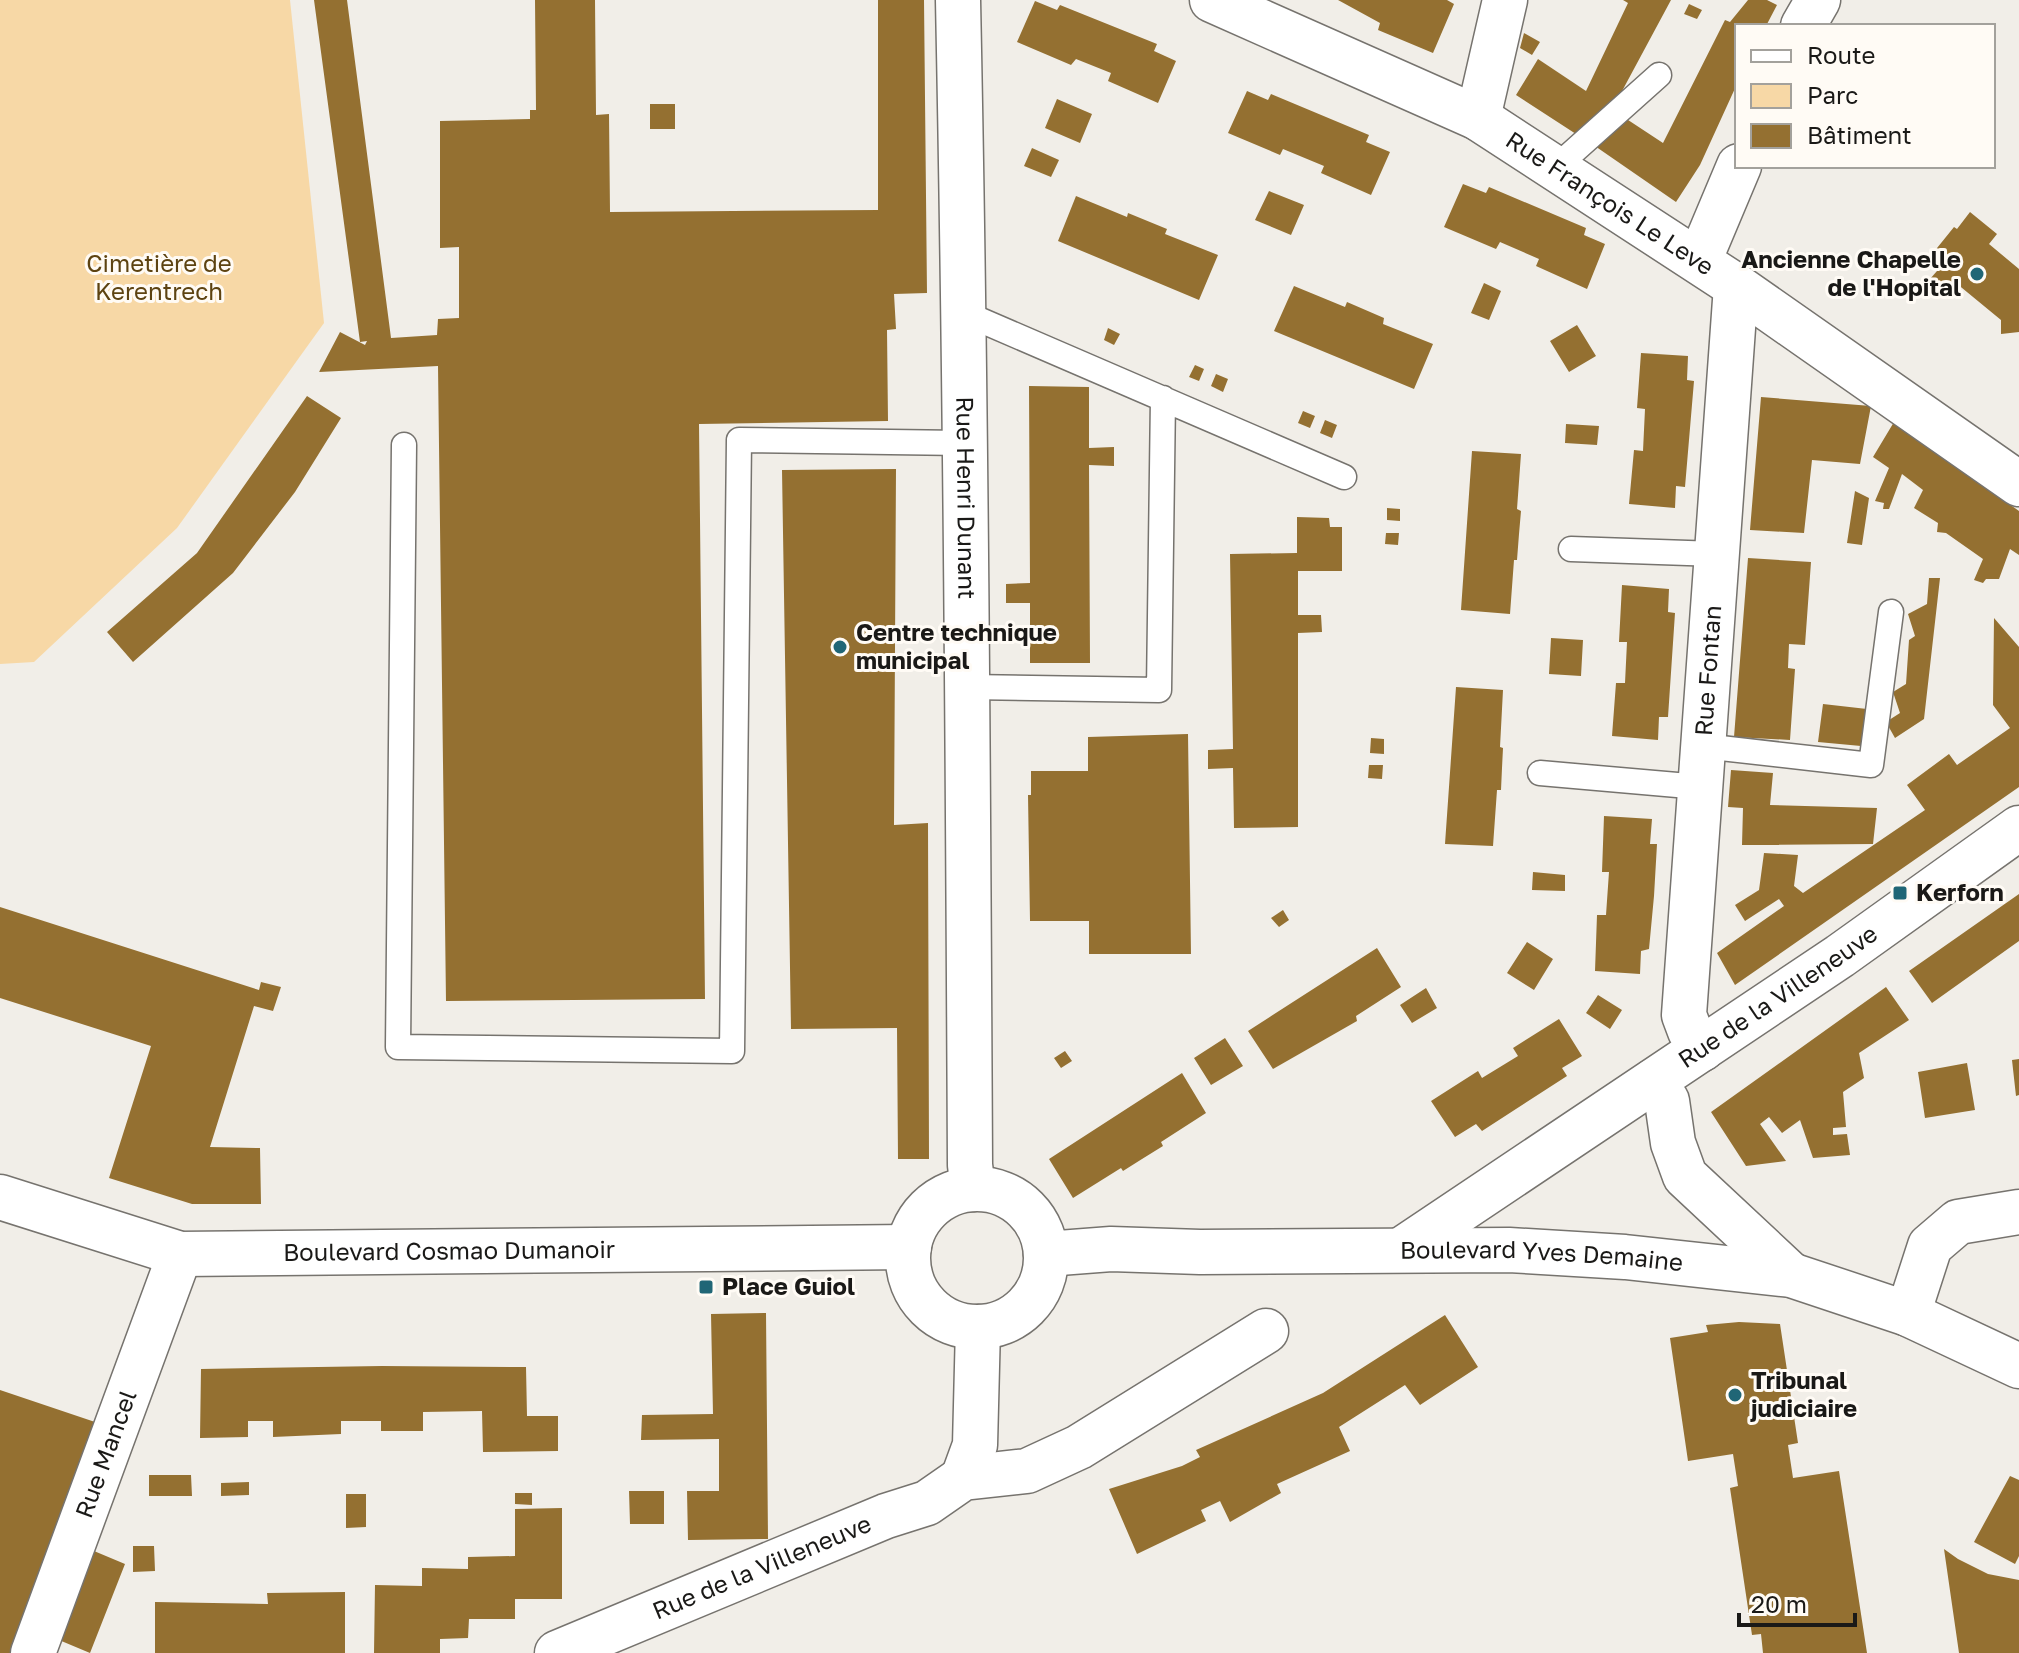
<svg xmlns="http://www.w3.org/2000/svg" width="2019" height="1653" font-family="'Golos Text',sans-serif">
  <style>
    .green { fill: #f7d8a6 }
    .building { fill: #947031 }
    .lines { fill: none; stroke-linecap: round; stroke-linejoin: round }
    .lane-casing { stroke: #76736e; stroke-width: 27 }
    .street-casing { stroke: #76736e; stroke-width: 47 }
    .secondary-casing { stroke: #76736e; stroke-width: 47 }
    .lane { stroke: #fff; stroke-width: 24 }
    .street { stroke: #fff; stroke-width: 44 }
    .secondary { stroke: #fff; stroke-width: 44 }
    .poi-dot { fill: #206676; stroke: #fffbf5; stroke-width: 3 }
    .labels { text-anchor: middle; stroke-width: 6; stroke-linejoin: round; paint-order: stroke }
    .street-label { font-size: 24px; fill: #1a1917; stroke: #fffbf5 }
    .poi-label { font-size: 24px; font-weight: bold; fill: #1a1917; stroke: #fffbf5; text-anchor: start }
    .park-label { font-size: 24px; fill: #5d4311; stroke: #fffbf5 }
  </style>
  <rect width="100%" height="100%" fill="#f1eee8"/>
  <!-- green -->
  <path class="green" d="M0 0H290L324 323 177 528 34 662 0 664Z"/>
  <!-- building -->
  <path class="building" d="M314 0H347L391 338 437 335 438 319 459 318V247L440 248V121L530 119V110H536L535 0H595L596 115 609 114 610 212 878 210V0H924L927 293 894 294 896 329 887 330 888 421 699 424 705 999 446 1001 438 366 319 372 340 332 365 345 367 341 360 342Z
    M1338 0H1447L1454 4 1433 53 1378 30 1380 23Z
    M1623 0H1671L1621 93 1576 134 1516 95 1538 59 1586 91 1628 3Z
    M1748 0H1767L1777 5 1766 26H1737V84L1700 165 1676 202 1592 144 1622 116 1663 143 1725 20 1730 22Z
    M1035 1 1057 10 1060 5 1157 44 1154 51 1176 61 1158 103 1108 81 1111 73 1076 59 1071 65 1017 42Z
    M1689 4 1702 10 1697 19 1684 14Z
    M1524 33 1540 42 1532 55 1520 48Z
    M1247 91 1268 100 1271 94 1369 135 1366 142 1390 152 1371 195 1321 173 1324 166 1283 149 1280 155 1228 133Z
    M1057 99 1092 114 1080 143 1045 128Z
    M650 104H675V129H650Z
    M1032 148 1059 160 1051 177 1024 166Z
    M1463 184 1486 193 1489 187 1586 228 1584 235 1605 244 1587 289 1536 266 1539 259 1500 242 1496 249 1444 227Z
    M1269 191 1304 205 1291 235 1255 220Z
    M1076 196 1127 217 1128 213 1167 229 1165 234 1218 255 1199 300 1058 241Z
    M1970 212 1997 234 1989 244 2019 269V332L2001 334V320L1956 283 1948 294 1930 279 1944 263 1933 253 1954 227 1957 229Z
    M1484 283 1501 291 1489 320 1471 313Z
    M1294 286 1345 307 1347 302 1384 318 1383 324 1433 344 1414 389 1274 331Z
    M1577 325 1596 356 1569 372 1550 341Z
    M1108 328 1120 334 1114 345 1104 340Z
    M1641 353 1688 356 1687 380 1694 381 1685 487 1676 486 1675 508 1629 504 1634 450 1643 451 1645 409 1637 408Z
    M1195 365 1204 369 1199 381 1189 377Z
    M1216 374 1228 379 1223 392 1211 386Z
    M1029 386 1089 387V448L1114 447V466L1089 465 1090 663H1030V603H1006V584L1030 583Z
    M307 396 341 418 295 492 233 573 133 662 107 632 197 553Z
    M1761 397 1871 406 1860 464 1812 460 1804 533 1750 530Z
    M1303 411 1315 416 1310 428 1298 423Z
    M1325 420 1337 425 1332 438 1320 433Z
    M1894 422 2019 511V555L2010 549 1999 579H1986L1983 583 1974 580 1983 559 1946 533 1937 532 1938 523 1914 508 1923 490 1902 474 1889 509H1883L1884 503 1875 501 1889 468 1873 457Z
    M1566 424 1599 426 1597 445 1565 443Z
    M1472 451 1521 454 1517 509 1521 511 1519 534 1517 560H1514L1510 614 1461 610Z
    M896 469 894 825 928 823 929 1159H898L897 1028 791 1029 782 470Z
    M1855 491 1869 498 1862 545 1847 543Z
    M1387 508 1400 509V521L1387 520Z
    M1297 517 1329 518 1330 527H1342V571H1298V615H1321L1322 632 1298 633V827L1234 828 1233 768 1208 769V750L1233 749 1230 554 1297 553Z
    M1386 533H1399L1398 545 1385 544Z
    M1748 558 1811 562 1805 645 1789 644 1788 668 1795 669 1790 740 1734 737Z
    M1929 578H1940L1924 719 1895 738 1886 722 1900 713 1893 692 1906 684 1909 640 1915 636 1908 614 1927 604Z
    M1622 585 1669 589 1668 612 1675 613 1668 717H1659L1658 740 1612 736 1616 683H1625L1627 642H1619Z
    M1994 618 2019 647V787L1735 985 1717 953 1784 906 1779 899 1745 921 1735 905 1759 890 1764 853 1798 855 1794 886 1803 893 1925 810 1907 785 1949 754 1957 765 2010 728 1993 705Z
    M1551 638 1583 640 1581 676 1549 674Z
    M1456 687 1503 690 1500 747 1503 748 1502 768 1501 790H1497L1493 846 1445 844Z
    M1823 704 1867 709 1861 746 1818 742Z
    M1188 734 1191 954H1089V921H1030L1028 795H1031V771H1088V737Z
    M1371 738 1384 739V754L1370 753Z
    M1369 765H1383L1382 779 1368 778Z
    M1731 770 1773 773 1770 805 1877 808 1873 844 1742 845 1743 808 1728 807Z
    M1604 816 1652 819 1650 844H1657L1654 896 1649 949 1641 951 1640 974 1595 971 1597 915H1606L1609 872H1602Z
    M1533 872 1565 875V891L1532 890Z
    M2019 894V941L1932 1003 1909 971Z
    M0 907 259 990 261 982 281 987 273 1011 254 1006 210 1147 260 1148 261 1204H192L109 1178 151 1046 0 998Z
    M1283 910 1289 920 1279 927 1271 918Z
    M1527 942 1553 959 1534 990 1507 973Z
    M1377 948 1401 987 1356 1016 1357 1021 1273 1069 1248 1031Z
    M1886 987 1909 1020 1859 1053 1864 1078 1843 1092 1846 1127 1833 1128V1135L1847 1134 1850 1155 1813 1158 1800 1120 1782 1133 1769 1117 1760 1124 1786 1161 1746 1166 1711 1112Z
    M1426 988 1437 1008 1412 1023 1400 1005Z
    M1598 995 1622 1010 1610 1029 1586 1013Z
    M1559 1019 1582 1056 1562 1068 1567 1076 1482 1131 1476 1124 1455 1137 1431 1101 1478 1071 1482 1078 1518 1056 1513 1048Z
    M1225 1038 1243 1066 1211 1085 1194 1058Z
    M1065 1051 1072 1061 1061 1068 1054 1058Z
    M2019 1059V1095L2016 1096 2012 1060Z
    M1967 1063 1975 1110 1925 1118 1918 1072Z
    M1182 1073 1206 1113 1161 1142 1163 1146 1142 1159 1123 1171 1121 1168 1073 1198 1049 1159Z
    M766 1313 768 1539 688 1540 687 1491H719V1439L641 1440 642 1415 713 1414 711 1314Z
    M1445 1315 1478 1367 1420 1405 1405 1385 1339 1427 1350 1451 1277 1484 1281 1493 1230 1522 1220 1501 1201 1510 1206 1521 1137 1554 1109 1489 1182 1466 1200 1457 1196 1450 1323 1393Z
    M1739 1322 1780 1324 1798 1443 1788 1445 1793 1478 1839 1471 1867 1653H1763L1761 1634 1752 1635 1730 1488 1738 1486 1733 1454 1688 1461 1670 1338 1708 1332 1706 1325Z
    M382 1366 526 1367 527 1416H558V1451L483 1452 482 1411 423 1412V1431H381V1421H341V1434L273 1437V1421H248V1437L200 1438 201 1369Z
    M0 1390 95 1422 10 1653H0Z
    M149 1475H191L192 1496H149Z
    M2010 1476 2019 1480V1556L2015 1564 1974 1542Z
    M249 1482V1495L221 1496V1483Z
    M629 1491H664V1524H630Z
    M515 1493H532V1505L515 1504Z
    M346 1494H366V1527L346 1528Z
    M562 1508V1599H515V1619H469L468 1638 440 1639V1653H374L375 1585 422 1586V1568L468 1569V1557L515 1556V1509Z
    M133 1546H154L155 1571 133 1572Z
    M1944 1549 1958 1559 1988 1574 2019 1580V1653H1959Z
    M94 1551 125 1564 90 1653 59 1640Z
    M345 1592V1653H155V1602L268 1604 267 1593Z"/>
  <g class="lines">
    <defs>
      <path id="lane" d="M1555 168 1659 75
        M964 313 1344 477
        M404 445 398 1047 732 1051 739 440 963 443
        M1571 549 1717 554
        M968 687 1159 690 1163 398
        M1703 746 1871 765 1891 612
        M1540 773 1700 787"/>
      <g id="street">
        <path d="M1803 26 1818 0"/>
        <path d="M1478 118 1505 0"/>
        <path d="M1699 261 1739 166"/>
        <path id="s1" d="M1702 1049 1690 1031 1684 1015 1736 286"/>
        <path id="s2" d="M0 1197 180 1254 909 1247"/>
        <path d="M1908 1314 1930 1246 1958 1222 2019 1212"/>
        <path d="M963 1478 975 1445 978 1327"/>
        <path id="s3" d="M33 1653 180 1254"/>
        <path id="s4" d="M557 1653 886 1516 927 1503 963 1478 1027 1471 1079 1447 1266 1331"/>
      </g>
      <g id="secondary">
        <path id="s5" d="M958 0C966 388 968 777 970 1165L973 1189"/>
        <path id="s6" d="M1212 0 1478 118 1736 286 2019 484"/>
        <path d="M1654 1081 1667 1101 1673 1143 1685 1176 1791 1275"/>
        <circle cx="977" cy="1258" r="69"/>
        <path id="s7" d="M1401 1250 1840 956 2019 828"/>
        <path id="s8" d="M1046 1254 1111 1249 1200 1252 1509 1250 1625 1257 1791 1275 1908 1314 2019 1366"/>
      </g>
    </defs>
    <!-- lane casing -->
    <use href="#lane" class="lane-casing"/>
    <!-- street casing -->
    <use href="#street" class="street-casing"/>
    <!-- secondary casing -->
    <use href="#secondary" class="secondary-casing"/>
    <!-- lane -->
    <use href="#lane" class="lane"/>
    <!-- street -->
    <use href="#street" class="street"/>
    <!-- secondary -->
    <use href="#secondary" class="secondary"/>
  </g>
  <!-- markers -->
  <g class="poi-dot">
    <circle cx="1977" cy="274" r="8"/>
    <circle cx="840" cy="647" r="8"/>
    <rect x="1892" y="885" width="16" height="16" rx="4"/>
    <rect x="698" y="1279" width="16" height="16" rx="4"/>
    <circle cx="1735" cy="1395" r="8"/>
  </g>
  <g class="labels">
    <!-- street labels -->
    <g class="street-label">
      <text dy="8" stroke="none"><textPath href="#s6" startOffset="448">Rue François Le Leve</textPath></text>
      <text dy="8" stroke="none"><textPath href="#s5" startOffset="498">Rue Henri Dunant</textPath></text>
      <text dy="8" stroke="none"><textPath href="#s1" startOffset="384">Rue Fontan</textPath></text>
      <text dy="8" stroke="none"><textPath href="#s7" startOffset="454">Rue de la Villeneuve</textPath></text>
      <text dy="8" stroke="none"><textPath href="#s2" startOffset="458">Boulevard Cosmao Dumanoir</textPath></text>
      <text dy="8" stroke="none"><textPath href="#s8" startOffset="496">Boulevard Yves Demaine</textPath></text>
      <text dy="8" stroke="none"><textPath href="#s3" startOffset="212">Rue Mancel</textPath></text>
      <text dy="8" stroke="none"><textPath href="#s4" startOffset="222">Rue de la Villeneuve</textPath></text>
    </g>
    <!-- poi labels -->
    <g class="poi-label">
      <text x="1961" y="268" text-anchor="end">Ancienne Chapelle<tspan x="1961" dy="28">de l'Hopital</tspan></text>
      <text x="856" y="641">Centre technique<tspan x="856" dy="28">municipal</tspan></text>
      <text x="1916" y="901">Kerforn</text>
      <text x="722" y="1295">Place Guiol</text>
      <text x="1751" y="1389">Tribunal<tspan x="1751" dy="28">judiciaire</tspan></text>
    </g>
    <!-- park labels -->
    <g class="park-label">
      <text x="159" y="272">Cimetière de<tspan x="159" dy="28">Kerentrech</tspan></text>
    </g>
  </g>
  <!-- legend -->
  <rect x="1735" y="24" width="260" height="144" fill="#fffbf5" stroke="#a3a19c" stroke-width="2"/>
  <rect x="1751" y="50" width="40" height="12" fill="#ffffff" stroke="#a3a19c" stroke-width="2"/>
  <text x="1807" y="64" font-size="24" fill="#1a1917">Route</text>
  <rect x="1751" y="84" width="40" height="24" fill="#f7d8a6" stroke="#a3a19c" stroke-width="2"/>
  <text x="1807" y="104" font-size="24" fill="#1a1917">Parc</text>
  <rect x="1751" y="124" width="40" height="24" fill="#947031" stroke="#a3a19c" stroke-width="2"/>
  <text x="1807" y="144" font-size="24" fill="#1a1917">Bâtiment</text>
  <!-- scale -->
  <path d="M1739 1613v12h116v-12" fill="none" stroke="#1a1917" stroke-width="4"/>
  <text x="1751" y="1613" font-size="24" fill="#1a1917" stroke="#fffbf5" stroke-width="6" paint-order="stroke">20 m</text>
</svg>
